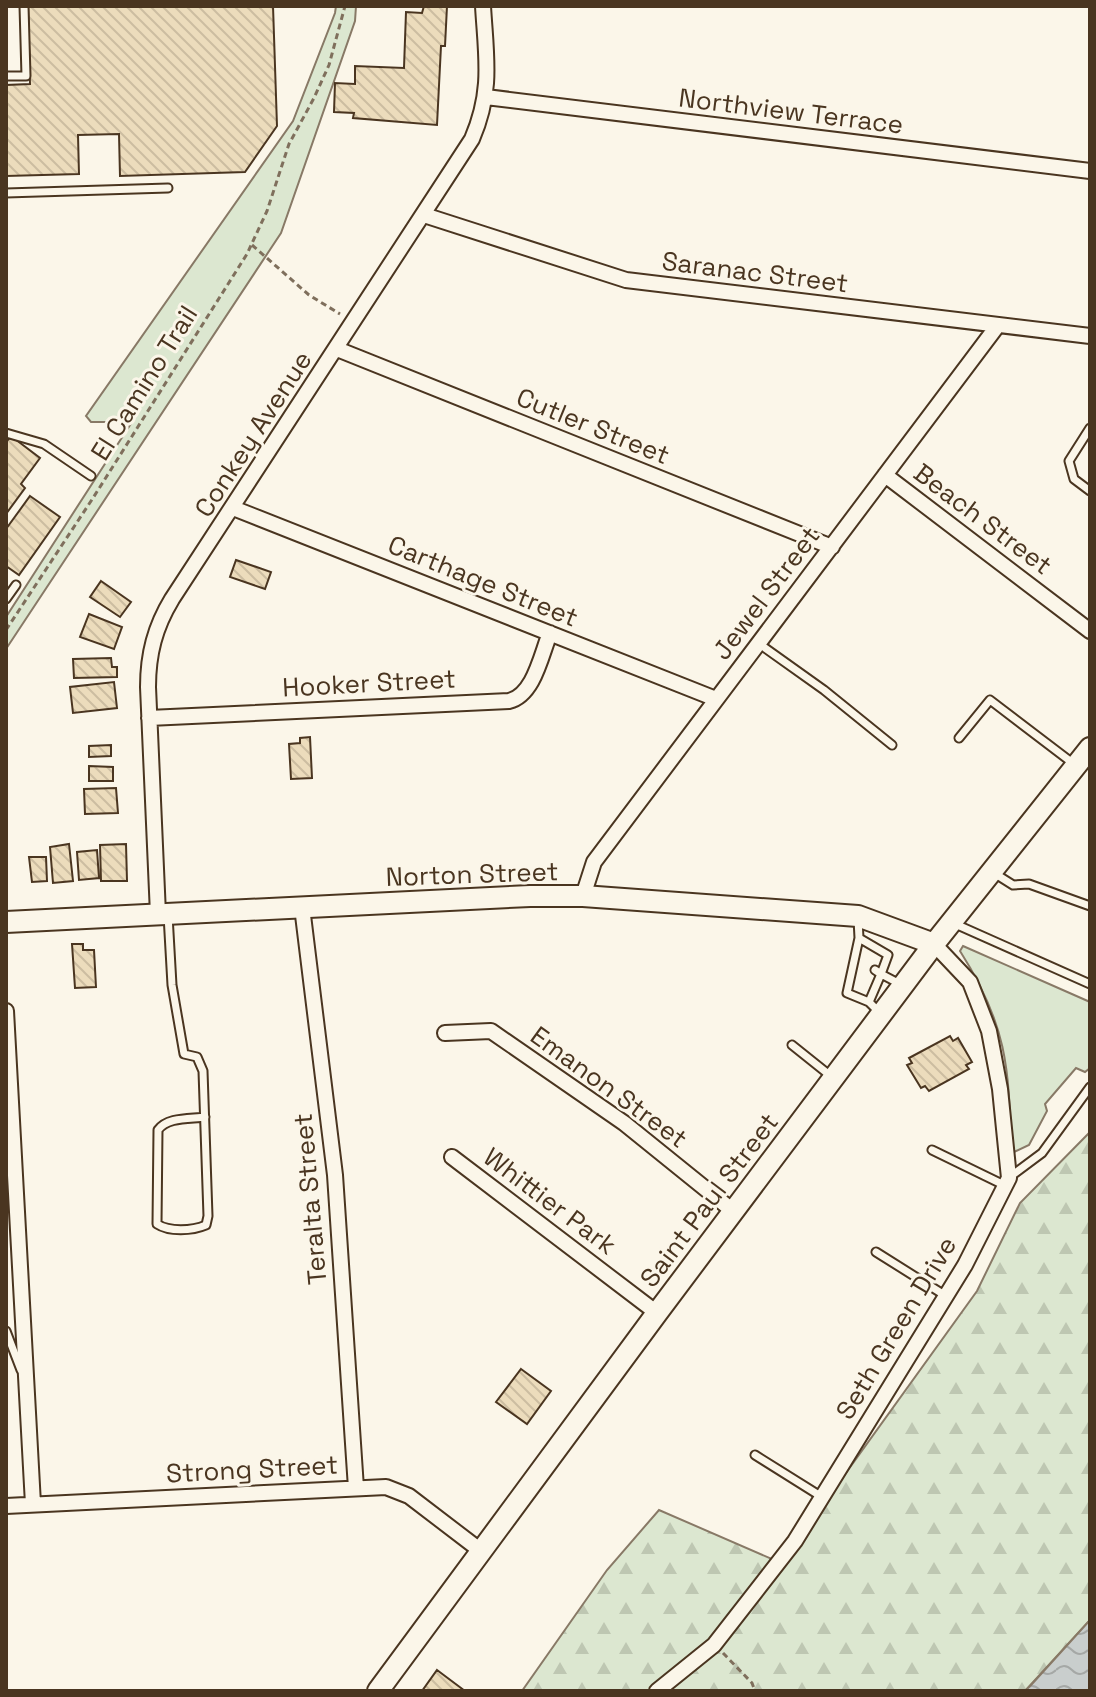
<svg xmlns="http://www.w3.org/2000/svg" width="1096" height="1697" font-family="'Space Grotesk',sans-serif">
  <style>
    .green { fill: #dce7d0; stroke: #887966; stroke-width: 2 }
    .forest { fill: url(#forest-firs); stroke: #887966; stroke-width: 2 }
    .water { fill: url(#water-waves); stroke: #887966; stroke-width: 2 }
    .building { fill: url(#building-back-hatch); stroke: #4a3520; stroke-width: 2 }
    .lines { fill: none; stroke-linecap: round; stroke-linejoin: round }
    .lane-casing { stroke: #4a3520; stroke-width: 11 }
    .street-casing { stroke: #4a3520; stroke-width: 18 }
    .secondary-casing { stroke: #4a3520; stroke-width: 24 }
    .path { stroke: #7f6f5c; stroke-width: 3; stroke-dasharray: 6 4; stroke-linecap: butt }
    .lane { stroke: #fbf6e9; stroke-width: 7 }
    .street { stroke: #fbf6e9; stroke-width: 14 }
    .secondary { stroke: #fbf6e9; stroke-width: 20 }
    .labels { text-anchor: middle; stroke-width: 6; stroke-linejoin: round; paint-order: stroke }
    .street-label { font-size: 26px; fill: #4a3520; stroke: #fbf6e9 }
  </style>
  <defs>
    <pattern id="forest-firs" width="22" height="20" patternUnits="userSpaceOnUse" patternTransform="scale(2)"><rect width="22" height="20" fill="#dce7d0"/><path d="M5 1l3.5 6h-7zM16 11l3.5 6h-7z" fill="#bec7b2"/></pattern>
    <pattern id="water-waves" width="16" height="10" patternUnits="userSpaceOnUse" patternTransform="scale(2)"><rect width="16" height="10" fill="#c9cecd"/><path d="M0 5q4-4 8 0t8 0" fill="none" stroke="#a5a8a6"/></pattern>
    <pattern id="building-back-hatch" width="6" height="6" patternUnits="userSpaceOnUse" patternTransform="scale(2)"><rect width="6" height="6" fill="#ecdcbc"/><path d="M-1 5l2 2M0 0l6 6M5-1l2 2" fill="none" stroke="#ccbda1"/></pattern>
  </defs>
  <rect width="100%" height="100%" fill="#fbf6e9"/>
  <!-- green -->
  <path class="green" d="M336 6H356L355 21 281 233 6 649V617L132 422H91L86 416 293 121 335 13Z
    M963 946 1090 1002V1068L1085 1072 1076 1068 1045 1104 1047 1111 1029 1145 1014 1152 1011 1150C1009 1066 1007 1025 960 951Z"/>
  <!-- forest -->
  <path class="forest" d="M1090 1132V1620L1025 1691H522L607 1570 659 1510 781 1563 977 1291 1020 1203Z"/>
  <!-- water -->
  <path class="water" d="M1090 1620V1691H1025L1032 1684Z"/>
  <!-- building -->
  <path class="building" d="M28 6H273L277 126 245 172 120 176 119 134 78 135 79 174 6 176V85L30 84Z
    M424 6H447L445 46H441L437 125 353 118 354 113 334 112 335 83 355 84V66L404 68 406 12 422 13Z
    M11 436 40 458 21 484 25 488 6 514V442Z
    M30 496 60 517 19 575 6 566V529Z
    M236 560 271 572 265 589 230 577Z
    M101 581 131 602 120 617 90 597Z
    M89 614 122 627 114 649 80 637Z
    M111 658 112 667H117V677L74 678 73 659Z
    M114 682 117 708 73 713 70 687Z
    M310 737 312 778 291 779 289 744 300 743V738Z
    M111 745V756L89 757V746Z
    M89 766 113 767V781H89Z
    M116 788 118 813 85 814 84 789Z
    M69 844 73 881 53 883 50 847Z
    M126 844 127 881H101L100 845Z
    M97 850 99 878 79 880 77 852Z
    M29 857H46L47 881 32 882Z
    M72 944H83V950H94L96 987 75 988Z
    M950 1036 953 1041 958 1038 972 1062 966 1065 969 1069 929 1091 925 1086 921 1088 907 1065 912 1063 909 1058Z
    M521 1369 551 1391 527 1424 496 1402Z
    M437 1670 465 1691H422Z"/>
  <g class="lines">
    <defs>
      <path id="lane" d="M6 76H26L24 6
        M6 193 168 188
        M1090 428 1069 461 1074 479 1090 491
        M6 433 44 444 91 476
        M6 599 16 585
        M758 643 824 690 892 745
        M959 738 990 700 1074 764
        M994 873 1013 885 1029 884 1090 906
        M168 915 172 985 184 1054 197 1057 203 1071 208 1216 206 1225C192 1231 169 1232 157 1224L158 1130C167 1117 189 1119 205 1117
        M858 919 859 938 888 955 881 974 875 970
        M953 923 1090 984
        M859 938 847 993 869 1002
        M880 1013 869 1002 881 974 900 984
        M792 1045 832 1077
        M932 1150 1006 1186
        M1011 1176 1042 1153 1090 1087
        M876 1252 946 1296
        M6 1331 21 1370
        M755 1455 822 1497"/>
      <path id="street" d="M486 97 1090 171
        M424 215 626 280 1090 336
        M337 349 832 547
        M885 475 1090 631
        M233 508 716 699
        M149 718 509 701C534 695 541 655 550 633
        M583 896 594 862 998 325
        M302 907 335 1175 356 1488
        M158 914 148 687C148 654 155 627 172 599L472 139C493 90 486 57 483 6
        M6 1011 33 1504
        M445 1033 491 1031 624 1123 733 1211
        M452 1157 657 1313
        M6 1506 386 1487 409 1496 481 1551
        M657 1691 714 1645 795 1541 965 1265 1009 1178 1000 1089 989 1031 970 982 934 944"/>
      <path id="secondary" d="M6 922 530 896H583L858 916 934 944
        M378 1691 657 1313 934 944 1090 748"/>
    </defs>
    <!-- lane casing -->
    <use href="#lane" class="lane-casing"/>
    <!-- street casing -->
    <use href="#street" class="street-casing"/>
    <!-- secondary casing -->
    <use href="#secondary" class="secondary-casing"/>
    <!-- path -->
    <path class="path" d="M252 245 309 295 340 314
      M6 630 93 498 247 254 267 211 289 144 314 98 329 65 345 6
      M723 1653 752 1683 755 1691"/>
    <!-- lane -->
    <use href="#lane" class="lane"/>
    <!-- street -->
    <use href="#street" class="street"/>
    <!-- secondary -->
    <use href="#secondary" class="secondary"/>
  </g>
  <g class="labels">
    <!-- street labels -->
    <g class="street-label">
      <text transform="translate(791 111) rotate(7)" y="9">Northview Terrace</text>
      <text transform="translate(755 272) rotate(7)" y="9">Saranac Street</text>
      <text transform="translate(144 383) rotate(-58)" y="9">El Camino Trail</text>
      <text transform="translate(593 426) rotate(22)" y="9">Cutler Street</text>
      <text transform="translate(253 434) rotate(-57)" y="9">Conkey Avenue</text>
      <text transform="translate(983 519) rotate(37)" y="9">Beach Street</text>
      <text transform="translate(483 581) rotate(22)" y="9">Carthage Street</text>
      <text transform="translate(766 593) rotate(-53)" y="9">Jewel Street</text>
      <text transform="translate(369 683) rotate(-3)" y="9">Hooker Street</text>
      <text transform="translate(472 874) rotate(-2)" y="9">Norton Street</text>
      <text transform="translate(609 1087) rotate(36)" y="9">Emanon Street</text>
      <text transform="translate(310 1199) rotate(-95)" y="9">Teralta Street</text>
      <text transform="translate(709 1200) rotate(-53)" y="9">Saint Paul Street</text>
      <text transform="translate(550 1201) rotate(37)" y="9">Whittier Park</text>
      <text transform="translate(896 1328) rotate(-59)" y="9">Seth Green Drive</text>
      <text transform="translate(252 1469) rotate(-3)" y="9">Strong Street</text>
    </g>
  </g>
  <!-- border -->
  <rect width="1096" height="1697" fill="none" stroke="#4a3520" stroke-width="16"/>
</svg>
